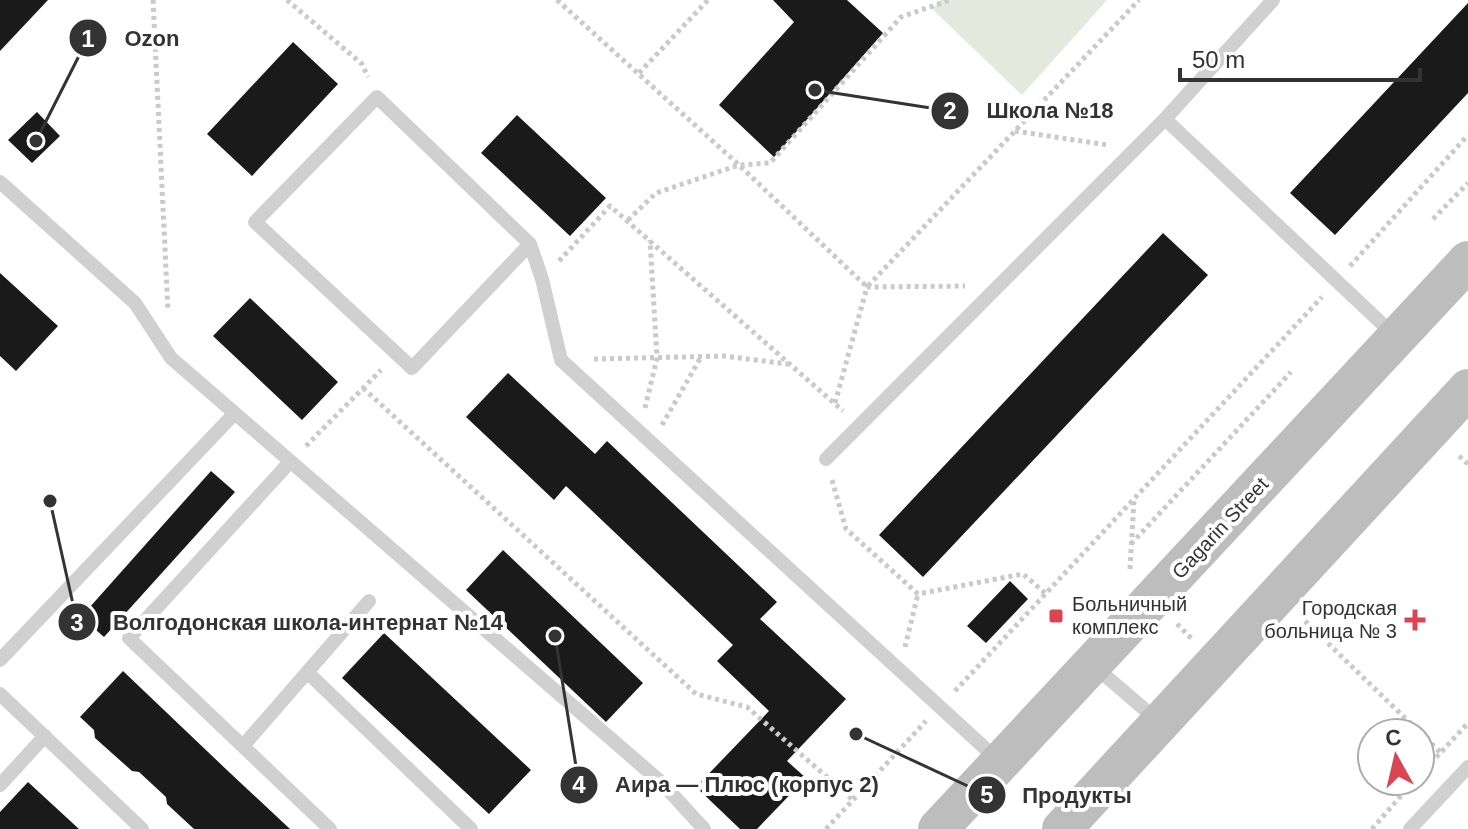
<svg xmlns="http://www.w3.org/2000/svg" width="1468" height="829" font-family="Arial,sans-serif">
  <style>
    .green { fill: #e3e9dc }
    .building { fill: #1a1a1a }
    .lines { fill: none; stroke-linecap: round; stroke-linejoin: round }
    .path { stroke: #cacaca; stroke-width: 5; stroke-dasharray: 4 4; stroke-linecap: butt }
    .lane { stroke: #d0d0d0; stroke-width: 14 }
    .secondary { stroke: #bdbdbd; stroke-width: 40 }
    .poi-dot { fill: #da4453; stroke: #fff; stroke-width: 3 }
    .labels { text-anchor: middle; stroke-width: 8; stroke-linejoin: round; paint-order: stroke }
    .street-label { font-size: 20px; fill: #333; stroke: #fff }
    .poi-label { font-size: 20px; fill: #333; stroke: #fff; text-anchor: start }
    .leader { fill: none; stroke: #333; stroke-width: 3 }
    .callout-dot { fill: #333; stroke: #fff; stroke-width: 3 }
    .mark-label { font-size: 24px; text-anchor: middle; font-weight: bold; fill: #fff }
    .callout-label { font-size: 22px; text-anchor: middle; font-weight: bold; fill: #333; stroke: #fff; stroke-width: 8; stroke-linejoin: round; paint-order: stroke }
  </style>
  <rect width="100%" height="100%" fill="#fff"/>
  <!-- green -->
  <path class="green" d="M941 0H1107L1022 95 932 9Z"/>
  <!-- building -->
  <path class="building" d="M0 0H48L0 51Z
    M773 0H847L883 33 774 157 719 105 794 22Z
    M1468 3V93L1335 235 1290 193Z
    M293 42 338 84 252 176 207 134Z
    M37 112 60 136 32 163 8 140Z
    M517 115 606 198 570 236 481 153Z
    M1163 233 1208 275 923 577 879 535Z
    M0 273 58 326 16 371 0 356Z
    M250 298 338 382 302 420 213 336Z
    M508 373 595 454 607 441 777 602 760 619 846 699 787 761 806 778 757 829H740L696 787 769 711 717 661 733 645 566 486 554 500 466 417Z
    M211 471 235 492 104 637 81 617Z
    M503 550 643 683 606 722 466 590Z
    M1010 581 1028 599 986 643 967 626Z
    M384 633 531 770 489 814 342 678Z
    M123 671 229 772 290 829H194L167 804 166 797 139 772 132 771 95 738 94 730 80 717Z
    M28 782 79 829H0V812Z"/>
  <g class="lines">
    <!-- path -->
    <path class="path" d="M153 0 168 311
      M287 0 362 64 368 77
      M557 0 739 165 867 287 1139 0
      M639 73 708 0
      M1015 131 1108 145
      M1433 219 1468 183
      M628 220 656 193 739 165 770 163 901 17 950 0
      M559 261 610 206 843 411
      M1350 266 1468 135
      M594 359 724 356 788 364
      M363 388 696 694 747 707 853 800
      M835 403 867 287 965 286
      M645 408 657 358 650 240
      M662 425 701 357
      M306 446 381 370
      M1459 456 1468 464
      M832 480 846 529 918 594 1023 574 1045 593
      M1131 544 1291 372
      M1130 569 1134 500
      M1305 621 1440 752
      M1177 624 1192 639
      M905 647 918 594
      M955 691 1322 297
      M1420 775 1468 723
      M826 829 926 721
      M1372 829 1414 781"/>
    <!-- lane -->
    <path class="lane" d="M1165 119 1394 335
      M0 182 135 303 171 358 662 783 704 829
      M530 244 412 368 255 222 377 97 530 244 542 279 561 360 1000 762
      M826 459 1165 119 1273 0
      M289 463 129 638 330 829
      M0 660 234 414
      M1094 666 1157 720
      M307 672 471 829
      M0 694 142 829
      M243 746 369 601
      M0 785 45 736
      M1410 829 1468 767"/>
    <!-- secondary -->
    <path class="secondary" d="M938 829 1468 261
      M1062 829 1468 389"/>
  </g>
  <!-- markers -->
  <g class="poi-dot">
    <rect x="1048" y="608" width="16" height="16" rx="4"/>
    <path d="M1411 608h8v8h8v8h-8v8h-8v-8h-8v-8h8z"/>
  </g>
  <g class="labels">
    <!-- street labels -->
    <g class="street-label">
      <text transform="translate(1220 528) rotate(-47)" y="7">Gagarin Street</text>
    </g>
    <!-- poi labels -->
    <g class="poi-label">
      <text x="1072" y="611">Больничный<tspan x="1072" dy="23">комплекс</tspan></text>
      <text x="1397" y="615" text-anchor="end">Городская<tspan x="1397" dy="23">больница № 3</tspan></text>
    </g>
  </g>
  <!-- callouts -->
  <path class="leader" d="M36 141L88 38M815 90L950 111M50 501L77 622M555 636L579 785M856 734L987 795"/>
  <g class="callout-dot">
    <circle cx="36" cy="141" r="8"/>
    <circle cx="815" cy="90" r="8"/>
    <circle cx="50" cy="501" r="8"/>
    <circle cx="555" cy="636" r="8"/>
    <circle cx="856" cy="734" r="8"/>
    <circle cx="88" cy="38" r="20"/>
    <circle cx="950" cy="111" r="20"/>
    <circle cx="77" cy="622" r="20"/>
    <circle cx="579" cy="785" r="20"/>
    <circle cx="987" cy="795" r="20"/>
  </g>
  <g class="mark-label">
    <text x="88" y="47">1</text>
    <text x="950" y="119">2</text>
    <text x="77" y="631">3</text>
    <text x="579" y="793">4</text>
    <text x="987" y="803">5</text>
  </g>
  <g class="callout-label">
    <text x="152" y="46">Ozon</text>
    <text x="1050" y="118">Школа №18</text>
    <text x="308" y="630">Волгодонская школа-интернат №14</text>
    <text x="747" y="792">Аира — Плюс (корпус 2)</text>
    <text x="1077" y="803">Продукты</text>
  </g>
  <!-- north arrow -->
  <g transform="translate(1396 757) rotate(352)"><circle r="38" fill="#ffffff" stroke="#adadad" stroke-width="2"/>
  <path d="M0-6L14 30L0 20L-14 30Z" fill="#da4453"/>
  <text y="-12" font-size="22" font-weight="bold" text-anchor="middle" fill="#333333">С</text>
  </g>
  <!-- scale -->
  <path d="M1180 68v12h240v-12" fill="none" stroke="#333333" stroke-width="4"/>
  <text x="1192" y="68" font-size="24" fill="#333333" stroke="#ffffff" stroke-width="6" paint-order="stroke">50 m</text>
</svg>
